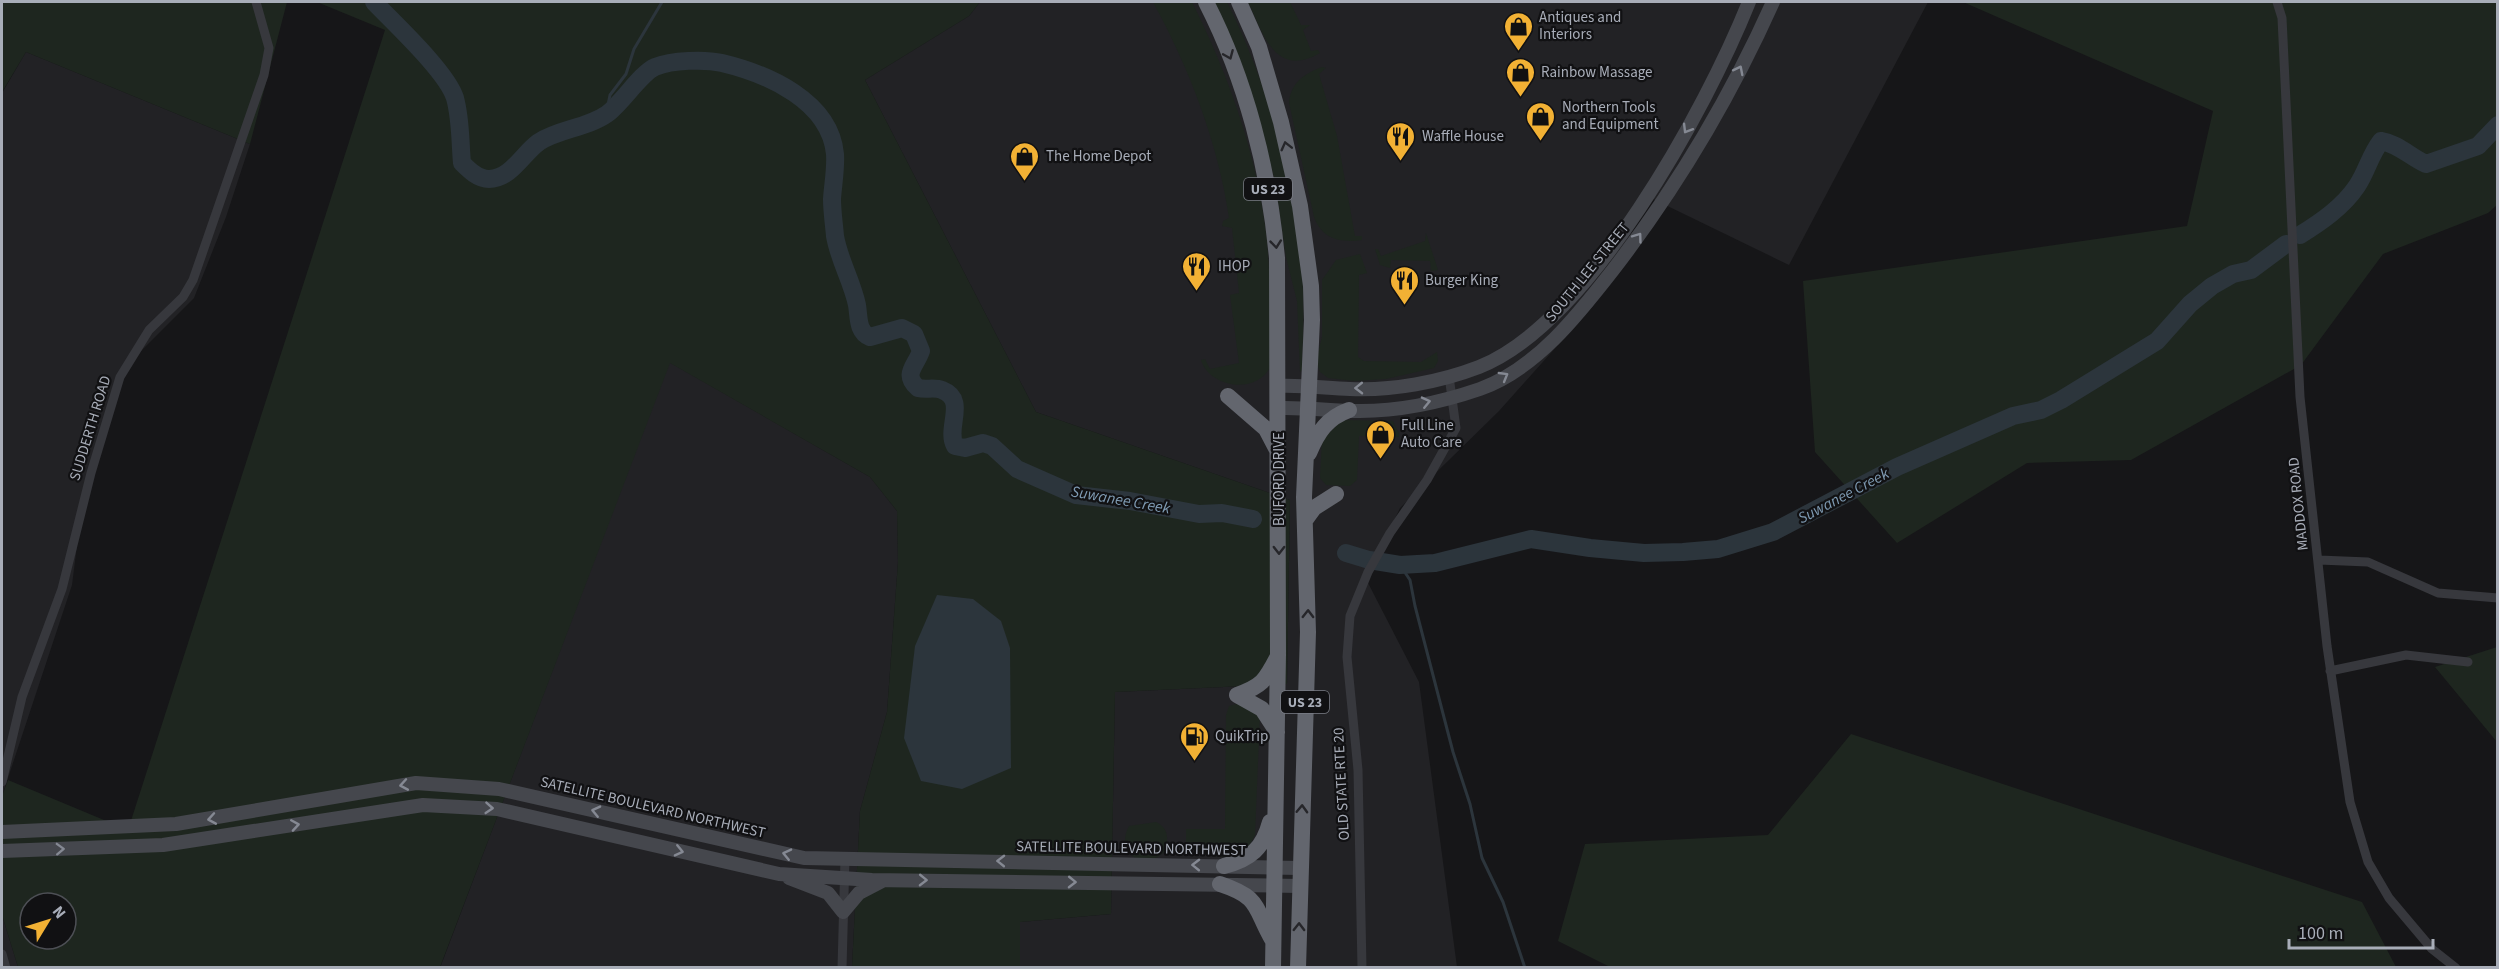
<svg xmlns="http://www.w3.org/2000/svg" width="2499" height="969" font-family="'Source Sans 3',sans-serif">
  <style>
    .built { fill: #222225 }
    .green { fill: #1e261f; fill-rule: evenodd }
    .water { fill: #2c353c }
    .lines { fill: none; stroke-linecap: round; stroke-linejoin: round }
    .stream { stroke: #2c353c; stroke-width: 3 }
    .river { stroke: #2c353c; stroke-width: 18 }
    .street { stroke: #37383d; stroke-width: 9 }
    .secondary { stroke: #45474d; stroke-width: 14 }
    .highway { stroke: #63666e; stroke-width: 16 }
    .oneway { stroke: #26262a }
    .oneway2 { stroke: #858993 }
    .labels { text-anchor: middle; stroke-width: 4.5; stroke-linejoin: round; paint-order: stroke }
    .shield { fill: #111113; stroke: #7b7e86; stroke-width: 1.5 }
    .shield-label { font-size: 14px; font-weight: bold; fill: #a8adb8 }
    .poi-label { font-size: 15px; fill: #a8adb8; stroke: #111113; text-anchor: start }
    .street-label { font-size: 15px; fill: #a8adb8; stroke: #111113 }
    .water-label { font-size: 16px; font-style: italic; fill: #7f9bb3; stroke: #111113 }
  </style>
  <rect width="100%" height="100%" fill="#161618"/>
  <!-- built -->
  <path class="built" d="M980 2H1928L1789 265 1649 197 1593 306 1499 411 1400 508 1366 579 1419 682 1457 967H1020V922L1111 914 1115 692 1287 684 1290 500 1036 412 865 80 969 16Z
    M26 52 250 144 226 217 194 298 117 375 81 514 72 585 2 796V93Z
    M669 362 870 477 897 511 898 562 887 712 860 811 852 967 440 968Z
    M2 915 18 967H2Z"/>
  <!-- green -->
  <path class="green" d="M2 2H287L250 144 26 52 2 92Z
    M317 2H980L969 16 865 80 1036 412 1290 500 1287 684 1115 692 1111 914 1020 922V967H852L860 811 887 712 898 562 897 511 870 477 670 363 440 967H18L2 915V796L8 780 128 830 385 30ZM30 903H66V939H30Z
    M1153 2H1192C1229 76 1258 157 1267 241 1271 283 1270 324 1271 366 1256 396 1209 387 1201 360L1205 359 1210 369 1239 363 1230 295 1239 293 1232 228 1222 226 1223 221 1229 218C1218 142 1189 68 1153 2Z
    M1212 2H1227C1267 82 1291 171 1301 260 1305 296 1303 334 1302 370L1300 372 1297 301 1286 257 1275 181 1262 132Z
    M1248 2H1290L1301 25H1310L1303 30 1311 51 1318 50 1320 53C1275 79 1263 33 1248 2Z
    M1963 2H2497V205L2488 213 2383 254 2301 365 2131 460 2027 463 1897 543 1815 452 1803 281 2187 226 2213 111Z
    M1322 67 1326 68 1319 74 1337 136 1355 236H1362V240C1340 243 1322 239 1314 217L1289 103C1291 82 1304 74 1322 67Z
    M1426 233 1438 270 1431 271 1430 261 1391 260 1390 268 1380 265 1375 249H1378L1381 256 1425 241Z
    M1360 254 1367 273 1359 275 1358 357 1364 361 1421 362 1437 352 1438 361 1434 368 1386 379 1354 381 1328 378 1320 372 1316 361 1322 337V280L1336 260Z
    M1342 420 1393 421 1399 434V437L1359 436 1357 480 1350 486 1326 485 1320 478 1322 440Z
    M2497 647V742L2435 667Z
    M1241 703 1260 714 1255 835C1252 841 1249 847 1244 851 1230 862 1195 856 1186 843V829H1225L1226 715 1229 706Z
    M1851 734 2362 902 2396 967 1612 968 1558 941 1585 844 1768 835Z
    M1156 822C1169 828 1169 840 1164 852 1145 871 1114 854 1129 826Z"/>
  <!-- water -->
  <path class="water" d="M937 595 973 599 1001 621 1010 648 1011 768 962 789 921 781 904 738 915 646Z"/>
  <g class="lines">
    <!-- stream -->
    <path class="stream" d="M606 115 610 95 626 74 634 49 662 2
      M1400 565 1410 580 1415 606 1453 752 1470 804 1482 858 1503 902 1525 968"/>
    <!-- river -->
    <path class="river" d="M374 2C394 23 447 72 455 98 461 120 460 142 462 163 469 170 478 179 489 179 511 179 523 153 539 142 559 129 587 128 607 114 622 103 641 73 655 67 672 60 705 59 722 63 768 74 830 101 835 154 836 169 833 184 832 199 832 211 834 224 835 236 839 260 852 281 857 305 859 316 857 332 870 337L902 328 914 334 921 351C916 366 902 374 918 388 926 390 935 387 942 390 968 400 945 428 955 446L965 448 983 443 992 446 1017 469 1076 495 1130 501 1199 514 1222 513 1253 519
      M2300 235C2321 222 2343 207 2357 186 2367 171 2370 155 2381 141 2399 144 2410 157 2426 164L2478 146 2498 125
      M1346 553 1369 560 1400 565 1435 563 1531 539 1590 548 1644 553 1683 552 1718 549 1773 532 1897 467 2013 416 2041 410 2061 400 2157 341 2190 304 2212 286 2233 274 2251 270 2286 244"/>
    <!-- street -->
    <path class="street" d="M2277 2 2282 18 2300 397 2327 646 2350 802 2368 862 2389 898 2432 949 2456 968
      M2319 560 2368 562 2438 593 2498 598
      M2330 671 2406 655 2468 662
      M2 782 22 697 62 589 91 473 120 377 149 330 183 297 193 280 264 75 269 48 256 2
      M2 954 6 968
      M842 968 845 858
      M1362 968 1358 770 1347 657 1350 616 1368 572 1390 533 1427 480 1456 428 1449 376"/>
    <!-- secondary -->
    <path class="secondary" d="M1278 386C1302 385 1325 388 1350 389 1392 391 1440 382 1479 367 1590 323 1706 109 1749 2
      M1278 408C1305 407 1332 411 1360 411 1399 411 1442 402 1480 389 1536 369 1578 315 1613 270 1677 187 1730 98 1773 2
      M2 832 176 824 416 783 499 789 804 858 1300 868
      M2 851 163 845 423 805 497 809 779 874 872 880 1300 886
      M789 878 828 893 843 912 859 893 882 881"/>
    <!-- highway -->
    <path class="highway" d="M1206 2C1246 80 1269 170 1277 258L1278 654 1273 968
      M1239 2 1259 47 1281 122 1300 206 1311 286 1312 320 1304 497 1308 632 1298 968
      M1228 396 1266 429 1277 450
      M1309 453C1318 432 1327 418 1349 410
      M1306 519 1314 508 1336 494
      M1237 695C1262 686 1265 681 1277 658
      M1237 695 1262 709 1277 732
      M1224 866C1251 859 1263 848 1270 822
      M1220 884C1262 898 1253 907 1273 941"/>
  </g>
  <!-- one-way arrows -->
  <defs><path id="oneway-chevron" d="M-2-3.5L2.5 0L-2 3.5" fill="none" stroke-width="1.6" stroke-linecap="round" stroke-linejoin="round" transform="scale(1.5)"/></defs>
  <g class="oneway">
    <use href="#oneway-chevron" transform="translate(1229 55) rotate(67)"/>
    <use href="#oneway-chevron" transform="translate(1286 146) rotate(-104)"/>
    <use href="#oneway-chevron" transform="translate(1276 244) rotate(84)"/>
    <use href="#oneway-chevron" transform="translate(1279 550) rotate(90)"/>
    <use href="#oneway-chevron" transform="translate(1308 614) rotate(-89)"/>
    <use href="#oneway-chevron" transform="translate(1302 809) rotate(-88)"/>
    <use href="#oneway-chevron" transform="translate(1299 927) rotate(-89)"/>
  </g>
  <g class="oneway2">
    <use href="#oneway-chevron" transform="translate(1739 70) rotate(-63)"/>
    <use href="#oneway-chevron" transform="translate(1687 129) rotate(121)"/>
    <use href="#oneway-chevron" transform="translate(1638 237) rotate(-54)"/>
    <use href="#oneway-chevron" transform="translate(1504 376) rotate(-30)"/>
    <use href="#oneway-chevron" transform="translate(1359 388) rotate(179)"/>
    <use href="#oneway-chevron" transform="translate(1426 402) rotate(-13)"/>
    <use href="#oneway-chevron" transform="translate(404 785) rotate(170)"/>
    <use href="#oneway-chevron" transform="translate(489 808) rotate(4)"/>
    <use href="#oneway-chevron" transform="translate(596 811) rotate(-167)"/>
    <use href="#oneway-chevron" transform="translate(212 819) rotate(170)"/>
    <use href="#oneway-chevron" transform="translate(295 825) rotate(-9)"/>
    <use href="#oneway-chevron" transform="translate(60 849) rotate(-2)"/>
    <use href="#oneway-chevron" transform="translate(679 851) rotate(13)"/>
    <use href="#oneway-chevron" transform="translate(787 854) rotate(-167)"/>
    <use href="#oneway-chevron" transform="translate(1001 861) rotate(-179)"/>
    <use href="#oneway-chevron" transform="translate(1196 865) rotate(-179)"/>
    <use href="#oneway-chevron" transform="translate(923 880) rotate(1)"/>
    <use href="#oneway-chevron" transform="translate(1072 882) rotate(1)"/>
  </g>
  <!-- icons -->
  <defs>
    <symbol id="shop-pin" viewBox="-11 -11 22 30"><path d="M0 17L-7.5 6A9.5 9.5 0 1 1 7.5 6Z" fill="#f2b134" stroke="#111113"/><path d="M-5-2.5h2.3a2.7 3.5 0 0 1 5.4 0H5L5.5 6h-11ZM-1.5-2.5h3a1.5 2.3 0 0 0-3 0Z" fill="#111"/></symbol>
    <symbol id="restaurant-pin" viewBox="-11 -11 22 30"><path d="M0 17L-7.5 6A9.5 9.5 0 1 1 7.5 6Z" fill="#f2b134" stroke="#111113"/><path d="M-5-6h1v4h1v-4h1v4h1v-4h1v5L-1.5 .5V6h-2V.5L-5-1ZM5-6V6H3V1.5H1.5Q1.5-4 5-6Z" fill="#111"/></symbol>
    <symbol id="fuel-pin" viewBox="-11 -11 22 30"><path d="M0 17L-7.5 6A9.5 9.5 0 1 1 7.5 6Z" fill="#f2b134" stroke="#111113"/><path d="M-5.5-6h7V0h2V4h1.3V-2.5L3-4.5l.8-.8L6-3V5H2.5V1h-1V6h-7ZM-4.2-4.7v3.2H.2V-4.7Z" fill="#111"/></symbol>
  </defs>
  <g fill-rule="evenodd">
    <use href="#shop-pin" x="1502" y="10" width="33" height="45"/>
    <use href="#shop-pin" x="1504" y="56" width="33" height="45"/>
    <use href="#shop-pin" x="1524" y="100" width="33" height="45"/>
    <use href="#restaurant-pin" x="1384" y="120" width="33" height="45"/>
    <use href="#shop-pin" x="1008" y="140" width="33" height="45"/>
    <use href="#restaurant-pin" x="1180" y="250" width="33" height="45"/>
    <use href="#restaurant-pin" x="1388" y="264" width="33" height="45"/>
    <use href="#shop-pin" x="1364" y="418" width="33" height="45"/>
    <use href="#fuel-pin" x="1178" y="720" width="33" height="45"/>
  </g>
  <g class="labels">
    <!-- shield labels -->
    <g class="shield">
      <rect x="1244" y="178" width="48" height="22" rx="4.5"/>
      <rect x="1281" y="691" width="48" height="22" rx="4.5"/>
    </g>
    <g class="shield-label">
      <text x="1268" y="194">US 23</text>
      <text x="1305" y="707">US 23</text>
    </g>
    <!-- poi labels -->
    <g class="poi-label">
      <text x="1539" y="22">Antiques and<tspan x="1539" dy="17">Interiors</tspan></text>
      <text x="1541" y="77">Rainbow Massage</text>
      <text x="1562" y="112">Northern Tools<tspan x="1562" dy="17">and Equipment</tspan></text>
      <text x="1422" y="141">Waffle House</text>
      <text x="1046" y="161">The Home Depot</text>
      <text x="1218" y="271">IHOP</text>
      <text x="1425" y="285">Burger King</text>
      <text x="1401" y="430">Full Line<tspan x="1401" dy="17">Auto Care</tspan></text>
      <text x="1215" y="741">QuikTrip</text>
    </g>
    <!-- street labels -->
    <g class="street-label">
      <text transform="translate(1587 272) rotate(-51)" y="5">SOUTH LEE STREET</text>
      <text transform="translate(90 428) rotate(-73)" y="5">SUDDERTH ROAD</text>
      <text transform="translate(1279 479) rotate(-90)" y="5">BUFORD DRIVE</text>
      <text transform="translate(2298 504) rotate(-96)" y="5">MADDOX ROAD</text>
      <text transform="translate(1341 784) rotate(-93)" y="5">OLD STATE RTE 20</text>
      <text transform="translate(653 807) rotate(13)" y="5">SATELLITE BOULEVARD NORTHWEST</text>
      <text transform="translate(1131 848) rotate(1)" y="5">SATELLITE BOULEVARD NORTHWEST</text>
    </g>
    <!-- water labels -->
    <g class="water-label">
      <text transform="translate(1843 495) rotate(-28)" y="6">Suwanee Creek</text>
      <text transform="translate(1121 499) rotate(10)" y="6">Suwanee Creek</text>
    </g>
  </g>
  <!-- border -->
  <rect width="2499" height="969" fill="none" stroke="#a8adb8" stroke-width="6"/>
  <!-- north arrow -->
  <g transform="translate(48 921) rotate(52)"><circle r="28" fill="#111113" stroke="#4d4f55" stroke-width="1.5"/>
  <path d="M0-4.5L10 22L0 15L-10 22Z" fill="#f2b134"/>
  <text y="-9" font-size="16" font-weight="bold" text-anchor="middle" fill="#a8adb8">N</text>
  </g>
  <!-- scale -->
  <path d="M2289 939v9h144v-9" fill="none" stroke="#a8adb8" stroke-width="3"/>
  <text x="2298" y="939" font-size="18" fill="#a8adb8" stroke="#111113" stroke-width="4.5" paint-order="stroke">100 m</text>
</svg>
